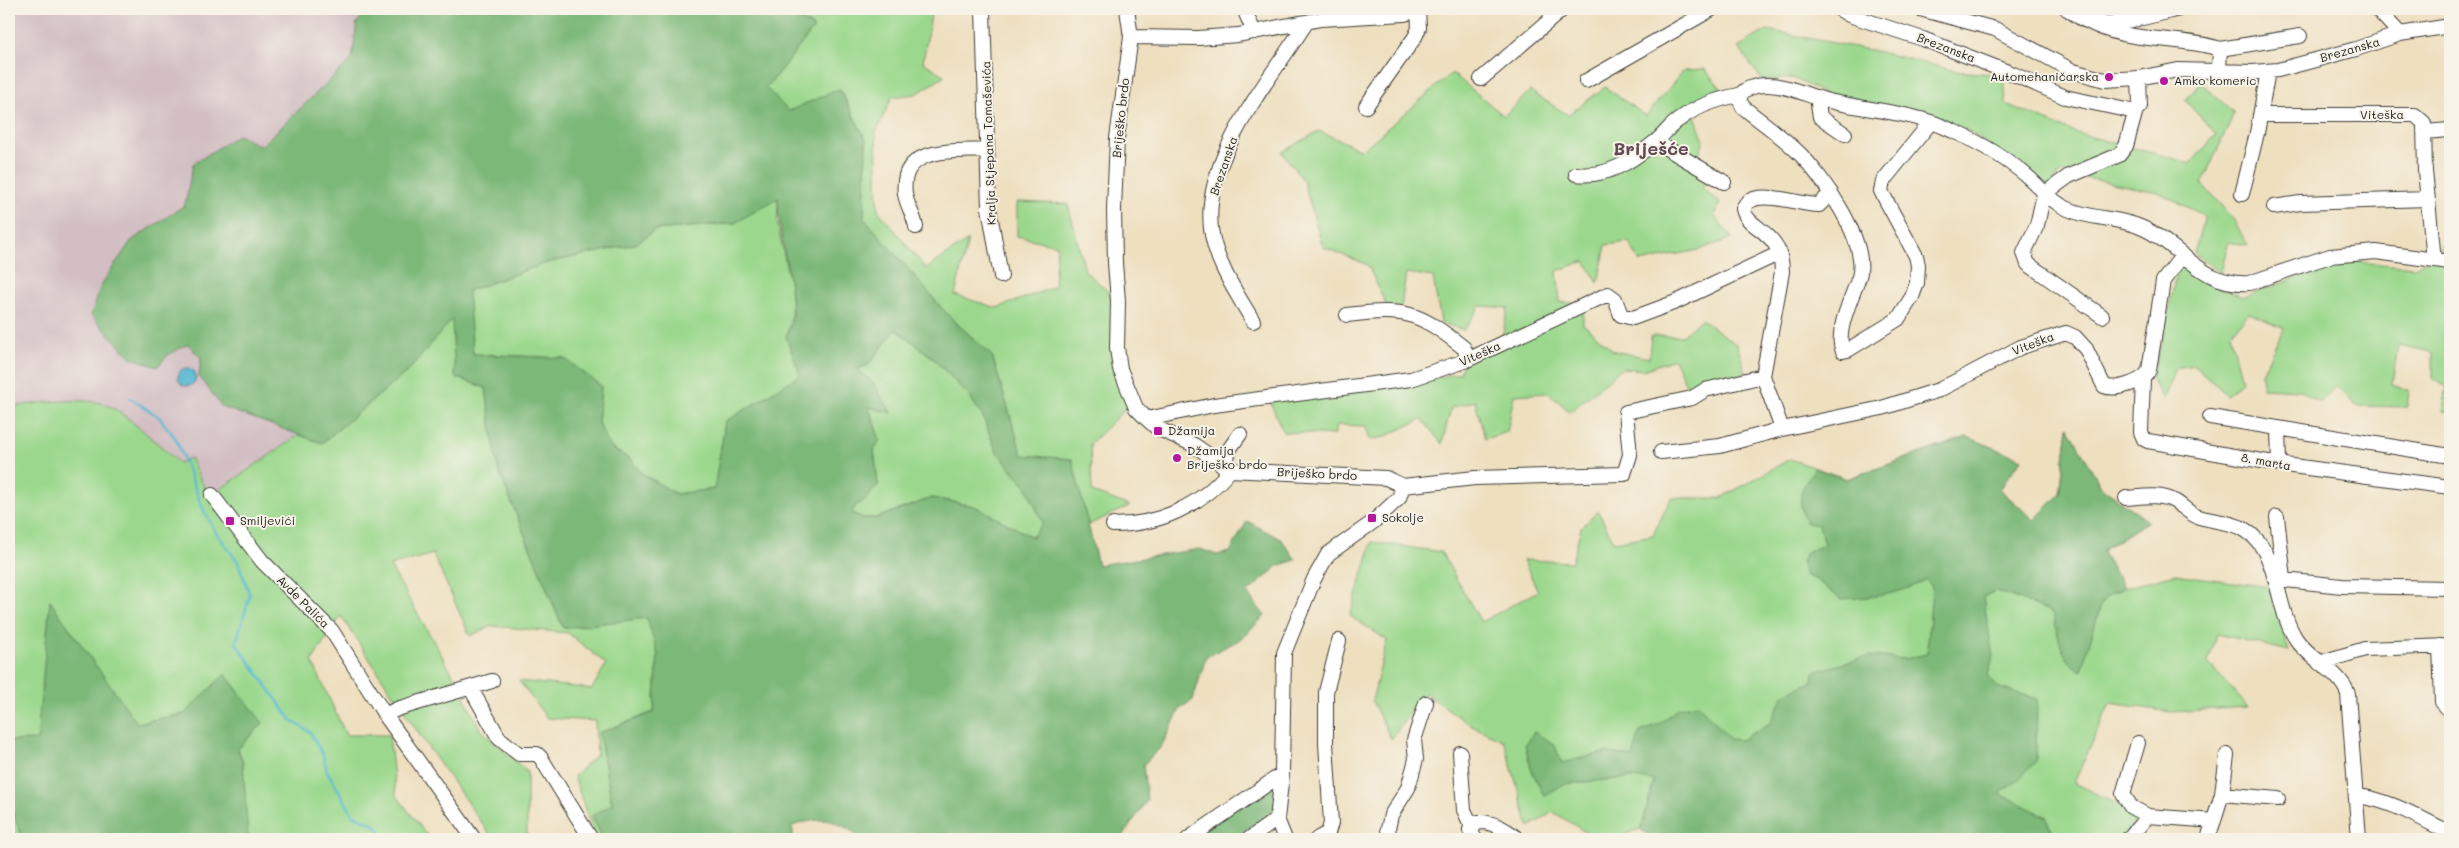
<svg xmlns="http://www.w3.org/2000/svg" width="2459" height="848" font-family="Mali,sans-serif">
  <style>
    .industrial { fill: #d2bec3 }
    .green { fill: #9bd88d; stroke: #5c7a54; fill-rule: evenodd }
    .forest { fill: #7cb878; stroke: #4c6a4a; fill-rule: evenodd }
    .water { fill: #53b7d1; stroke: #386a76 }
    .lines { fill: none; stroke-linecap: round; stroke-linejoin: round }
    .stream { stroke: #53b7d1; stroke-width: 2.5 }
    .minor-casing { stroke: #3c3934; stroke-width: 16 }
    .minor { stroke: #fff; stroke-width: 14 }
    .poi-dot { fill: #b5179e; stroke: #f7f3e8; stroke-width: 2 }
    .labels { text-anchor: middle; stroke-width: 4; stroke-linejoin: round; paint-order: stroke }
    .street-label { font-size: 12px; fill: #1c1c1c; stroke: #f7f3e8 }
    .poi-label { font-size: 12px; fill: #1c1c1c; stroke: #f7f3e8; text-anchor: start }
    .district-label { font-size: 18px; font-weight: bold; fill: #634a57; stroke: #f7f3e8 }
  </style>
  <rect width="100%" height="100%" fill="#f7f3e8"/>
  <filter id="ink" filterUnits="userSpaceOnUse"><feTurbulence type="fractalNoise" baseFrequency=".02" numOctaves="2"/><feDisplacementMap in="SourceGraphic" scale="10" xChannelSelector="R" yChannelSelector="G"/><feConvolveMatrix kernelMatrix="1 2 1 2 8 2 1 2 1" color-interpolation-filters="sRGB"/></filter>
  <filter id="wash" filterUnits="userSpaceOnUse"><feTurbulence type="fractalNoise" baseFrequency=".0096" numOctaves="4" result="noise"/><feDisplacementMap in="SourceGraphic" scale="20" xChannelSelector="R" yChannelSelector="G"/><feGaussianBlur stdDeviation="1.12" result="paint"/><feColorMatrix in="noise" values="0 0 0 0 0 0 0 0 0 0 0 0 0 0 0 0 0 1.4 0 .05"/><feComposite in="paint" operator="in"/></filter>
  <g filter="url(#wash)">
    <rect width="100%" height="100%" fill="#eedfbf"/>
    <!-- industrial -->
    <path class="industrial" d="M9 9H409L156 258 299 435 209 497 190 459 179 463 145 432 105 404 86 401 9 408Z"/>
    <!-- green -->
    <path class="green" d="M786 9H932L923 62 945 76 916 94 892 97 876 132 878 210 926 269 968 240 955 295 997 308 1054 287 1057 245 1017 236V202L1068 204 1085 271 1118 300 1129 405 1090 444 1092 492 1130 506 1088 525 1072 459 1022 456 992 356 947 314 864 218 866 140 840 89 789 111 766 88 814 28Z
      M1767 30 1880 52 1956 71 2004 75 2006 104 2076 133 2191 163 2216 135 2185 100 2201 83 2234 113 2202 184 2233 219 2248 245 2228 242 2221 273 2194 253 2205 216 2158 192 2059 173 2048 192 1969 131 1827 95 1793 78 1762 80 1738 47Z
      M1705 69 1725 93 1694 113 1704 141 1696 161 1709 177 1702 188 1720 203 1714 215 1732 238 1699 250 1640 262 1629 242 1606 245 1598 283 1585 261 1557 271 1560 302 1583 304V324L1614 351 1649 358 1651 336H1682L1701 319 1737 345 1746 373 1688 389 1674 359 1643 370 1622 368 1570 412 1549 393 1514 395 1507 432 1485 439 1475 401 1451 408 1442 444 1422 419 1384 437 1370 440 1366 426 1337 425 1334 435 1283 432 1266 392 1410 383 1460 373 1470 346 1493 351 1501 342 1508 308 1480 306 1464 330 1441 323 1433 277 1406 273 1401 307H1387L1368 265 1323 247 1303 180 1282 152 1319 131 1362 150 1452 73 1504 116 1530 91 1568 115 1605 87 1646 116 1684 70Z
      M778 197C778 206 777 216 778 225 783 261 800 301 786 336L801 375 725 422 715 489 676 494 641 473 631 460 611 448 598 423 601 386 564 358 473 354 467 291 546 263 635 244 655 230 735 223Z
      M2442 244 2450 246V413L2443 411 2447 387 2433 379V352L2398 345 2392 384 2409 390 2407 407 2356 406 2336 386 2320 403 2300 390 2263 388 2262 373 2284 328 2249 313 2230 333 2242 381 2227 395 2194 365 2175 368 2164 399 2151 380 2165 328 2176 274 2183 262 2206 283 2243 297 2331 266 2356 262 2415 267 2441 250Z
      M452 318 455 376 486 388 493 439 499 472 563 628 647 617 658 655 654 712 599 733 612 804 592 816 603 839H595L574 776 597 754 595 721 547 718 519 681 592 689 606 664 568 633 492 626 470 636 433 554 390 566 456 680 480 729 527 772V839H493L421 737 341 616 312 661 346 735H389L396 795 427 835 428 839H9V408C31 403 83 397 104 404 123 410 163 449 179 463L190 458 209 497 299 435 322 443 410 369ZM184 714 262 723V724L238 749 243 763 142 722Z
      M896 329 933 358 969 396 982 415 997 452 1026 486 1043 523 1032 537 974 506 932 498 876 518H863L852 513 855 506 867 498 878 485 874 450 876 424 868 407 891 412 873 383 857 369 868 365Z
      M2068 427 2102 488 2148 521 2102 551 2124 588 2175 574 2269 587 2289 651 2217 634 2208 663 2248 707 2171 712 2110 703 2074 783 2139 815 2121 839H1654L1641 829 1609 839H1597L1553 812 1529 827 1504 741 1472 726 1425 693 1391 739 1372 701 1387 640 1350 616 1372 542 1441 552 1481 622 1538 591 1523 560 1572 562 1581 528 1598 511 1614 542 1653 535 1671 498H1721L1790 459 1847 479 1967 437 2022 459 1999 489 2034 520 2060 494Z"/>
    <!-- forest -->
    <path class="forest" d="M370 9H786L814 28 766 88 789 111 839 89 866 140 864 218 947 314 992 356 1022 455 1072 459 1098 565 1200 549 1217 555 1230 552 1247 521 1282 540 1296 560 1278 566 1247 593 1265 616 1239 640 1206 657 1193 700 1180 709 1161 747 1143 765 1147 800 1121 839H865C835 821 828 814 792 826L794 839H603L592 816 612 804 599 733 654 712 658 655 647 618 563 628 499 472 493 439 486 388 455 377 452 319 410 369 322 443 222 407 199 376 201 358 188 344 168 355 157 367 130 357 91 315 101 285 131 241 185 205 193 164 238 135 261 146 352 59 357 22ZM778 198C778 238 793 277 792 318 792 324 788 330 786 336L800 375 725 422 714 489 676 494 641 473 631 460 611 448 598 423 601 386 564 358 473 354 468 291 546 263 635 244 655 230 735 223ZM896 329 933 358 969 396 982 415 997 452 1026 486 1043 523 1032 537 974 506 932 498 876 518H863L852 513 855 506 867 498 878 485 874 450 880 440 868 407 892 413 873 383 857 369 868 365Z
      M2068 427 2102 488 2148 521 2102 551 2124 588 2108 595 2101 605 2081 671C2060 659 2059 637 2053 614L2040 607 1996 591 1983 597 1993 656 1988 676 1997 687 2037 699 2036 761 2021 777 2000 794 2047 817 2053 839H1653L1641 829 1654 780 1629 778 1564 784 1544 796 1531 769 1525 745 1534 732 1554 744 1562 763 1606 752 1633 757 1640 732 1659 724 1679 708 1698 704 1730 739 1741 740 1770 723 1784 694 1811 682 1814 672 1869 656 1905 659 1927 654 1932 587 1926 579C1898 596 1873 597 1841 599L1815 579 1806 576 1802 562 1806 552 1824 545 1819 525 1806 523C1797 498 1799 490 1815 468L1847 479 1967 437 2022 459 1999 489 2034 520 2060 494Z
      M50 601 137 723 184 714 225 674 263 723 238 749 243 763 248 839H23L9 804V741L37 740Z
      M1278 775 1275 811 1245 832 1229 839H1179L1192 827Z"/>
    <!-- water -->
    <path class="water" d="M178 377a9 9 0 1 1 18 0a9 9 0 1 1-18 0Z"/>
    <g class="lines">
      <!-- stream -->
      <path class="stream" d="M130 398 159 417 176 439 204 511 215 531 238 562 250 595 236 643 292 721 310 732 323 755 327 771 353 815 374 824 387 839"/>
    </g>
  </g>
  <g filter="url(#ink)">
    <g class="lines">
      <defs>
        <path id="minor" d="M983 9 989 208 1001 276
          M1127 9 1131 37 1117 138 1114 209 1115 263 1118 301 1117 348 1120 369 1136 408 1147 419 1157 428 1194 445 1230 470 1386 478 1403 486 1475 478 1624 474 1630 455 1626 412 1692 398 1705 390 1763 376
          M1244 9 1254 32
          M1839 9 1849 15 1923 39 2013 74 2065 97 2131 111 2136 110 2140 106 2139 78
          M1920 9 1995 29 2073 71 2105 80 2139 78 2178 70 2253 72 2278 70 2356 49 2400 34 2450 26
          M2067 9C2073 12 2080 19 2087 21 2112 28 2155 15 2179 9
          M2377 9 2400 34
          M2087 21C2128 44 2176 35 2220 49L2219 70
          M1131 37 1198 38 1238 35 1321 19 1404 14 1421 9
          M2220 49 2300 36
          M1481 79 1563 9
          M1586 81 1712 9
          M1817 97 1820 117 1845 134
          M1366 106 1415 37 1419 28 1418 10
          M2260 115H2415L2424 123 2425 171 2434 260
          M1931 122 1883 181 1881 191 1916 256 1918 265 1917 283 1912 297 1898 319 1848 350 1843 351C1834 333 1853 295 1859 277 1869 242 1823 177 1799 153 1782 136 1761 122 1743 107L1739 99C1741 88 1757 85 1767 85 1787 85 1806 95 1825 100 1868 111 1912 111 1953 131 1978 142 2006 158 2027 176 2041 188 2050 201 2068 209 2092 220 2121 217 2145 229 2183 247 2201 286 2249 283L2330 256 2376 252 2450 262
          M2424 132 2450 130
          M1656 142 1724 182
          M1576 174C1607 178 1632 161 1655 142 1664 135 1670 125 1680 119 1698 105 1718 99 1739 95
          M2242 194 2257 133 2268 71
          M2274 207 2300 203 2428 199
          M916 227C914 215 907 206 905 194 899 145 953 152 987 150
          M1347 315C1406 308 1417 311 1464 348L1467 356 1462 362
          M2102 316 2028 264 2024 253 2037 225 2044 194 2069 176 2119 155 2126 146 2136 110
          M1253 321C1237 294 1218 266 1212 235 1198 163 1270 80 1306 23
          M2143 379 2141 432 2144 439 2148 441 2285 465 2450 487
          M2210 417 2450 456
          M1147 419 1214 405 1411 379 1465 361 1608 294 1615 299 1621 315 1633 318 1676 302 1780 253
          M2278 428 2279 464
          M1782 429 1763 376 1782 272C1782 229 1748 231 1743 209 1751 185 1802 206 1819 205L1831 193
          M1661 452 1720 446 1782 429 1882 408 1939 390 2021 347 2066 333 2075 337 2086 349 2104 386C2116 391 2144 382 2149 370L2163 281 2182 256
          M1224 467 1230 448 1240 434
          M212 495 262 561 332 631 385 715 474 839
          M2126 498C2141 497 2160 493 2174 501 2182 505 2187 512 2196 516 2210 521 2226 521 2240 527 2281 547 2273 604 2296 639 2310 660 2340 671 2348 694L2359 839
          M2277 517 2284 579
          M1113 525C1159 525 1201 506 1230 470
          M2275 579 2342 586 2450 588
          M2440 646 2442 702 2450 711
          M2319 663 2365 649 2450 646
          M471 689 499 738 519 754H537L541 758 591 839
          M385 715 397 709 492 681
          M2138 743 2123 794 2131 807 2148 816
          M1460 753 1464 810 1472 827
          M2222 794 2278 799
          M2357 796C2391 800 2420 818 2450 833
          M1188 839 1282 774
          M1249 839 1277 819
          M1285 839 1277 819 1282 774 1284 653 1314 579 1328 554 1373 522 1399 498 1403 486
          M1317 839 1328 833 1331 823 1326 743V692L1339 641
          M1390 839 1388 829 1391 815 1408 788 1412 774 1416 759 1414 740 1426 703
          M1475 839 1470 830 1478 822C1493 821 1507 830 1518 839
          M2128 839 2148 816 2214 821
          M2208 839 2222 794 2227 755"/>
      </defs>
      <!-- minor casing -->
      <use href="#minor" class="minor-casing"/>
      <!-- minor -->
      <use href="#minor" class="minor"/>
    </g>
  </g>
  <!-- markers -->
  <g class="poi-dot">
    <circle cx="2109" cy="77" r="5"/>
    <circle cx="2164" cy="81" r="5"/>
    <rect x="1153" y="426" width="10" height="10" rx="2.5"/>
    <circle cx="1177" cy="458" r="5"/>
    <rect x="1367" y="513" width="10" height="10" rx="2.5"/>
    <rect x="225" y="516" width="10" height="10" rx="2.5"/>
  </g>
  <g class="labels">
    <!-- street labels -->
    <g class="street-label">
      <text transform="translate(1946 48) rotate(21)" y="4">Brezanska</text>
      <text transform="translate(2350 50) rotate(-16)" y="4">Brezanska</text>
      <text x="2382" y="119">Viteška</text>
      <text transform="translate(1121 118) rotate(-84)" y="4">Briješko brdo</text>
      <text transform="translate(989 143) rotate(-92)" y="4">Kralja Stjepana Tomaševića</text>
      <text transform="translate(1224 166) rotate(-71)" y="4">Brezanska</text>
      <text transform="translate(2033 344) rotate(-21)" y="4">Viteška</text>
      <text transform="translate(1480 354) rotate(-24)" y="4">Viteška</text>
      <text transform="translate(2266 462) rotate(10)" y="4">8. marta</text>
      <text transform="translate(1317 474) rotate(3)" y="4">Briješko brdo</text>
      <text transform="translate(303 602) rotate(45)" y="4">Avde Palića</text>
    </g>
    <!-- poi labels -->
    <g class="poi-label">
      <text x="2099" y="81" text-anchor="end">Automehaničarska</text>
      <text x="2174" y="85">Amko komeric</text>
      <text x="1168" y="435">Džamija</text>
      <text x="1187" y="455">Džamija<tspan x="1187" dy="14">Briješko brdo</tspan></text>
      <text x="1382" y="522">Sokolje</text>
      <text x="240" y="525">Smiljevići</text>
    </g>
    <!-- district labels -->
    <g class="district-label">
      <text x="1651" y="155">Briješće</text>
    </g>
  </g>
  <!-- margin -->
  <rect width="2459" height="848" fill="none" stroke="#f7f3e8" stroke-width="30"/>
</svg>
